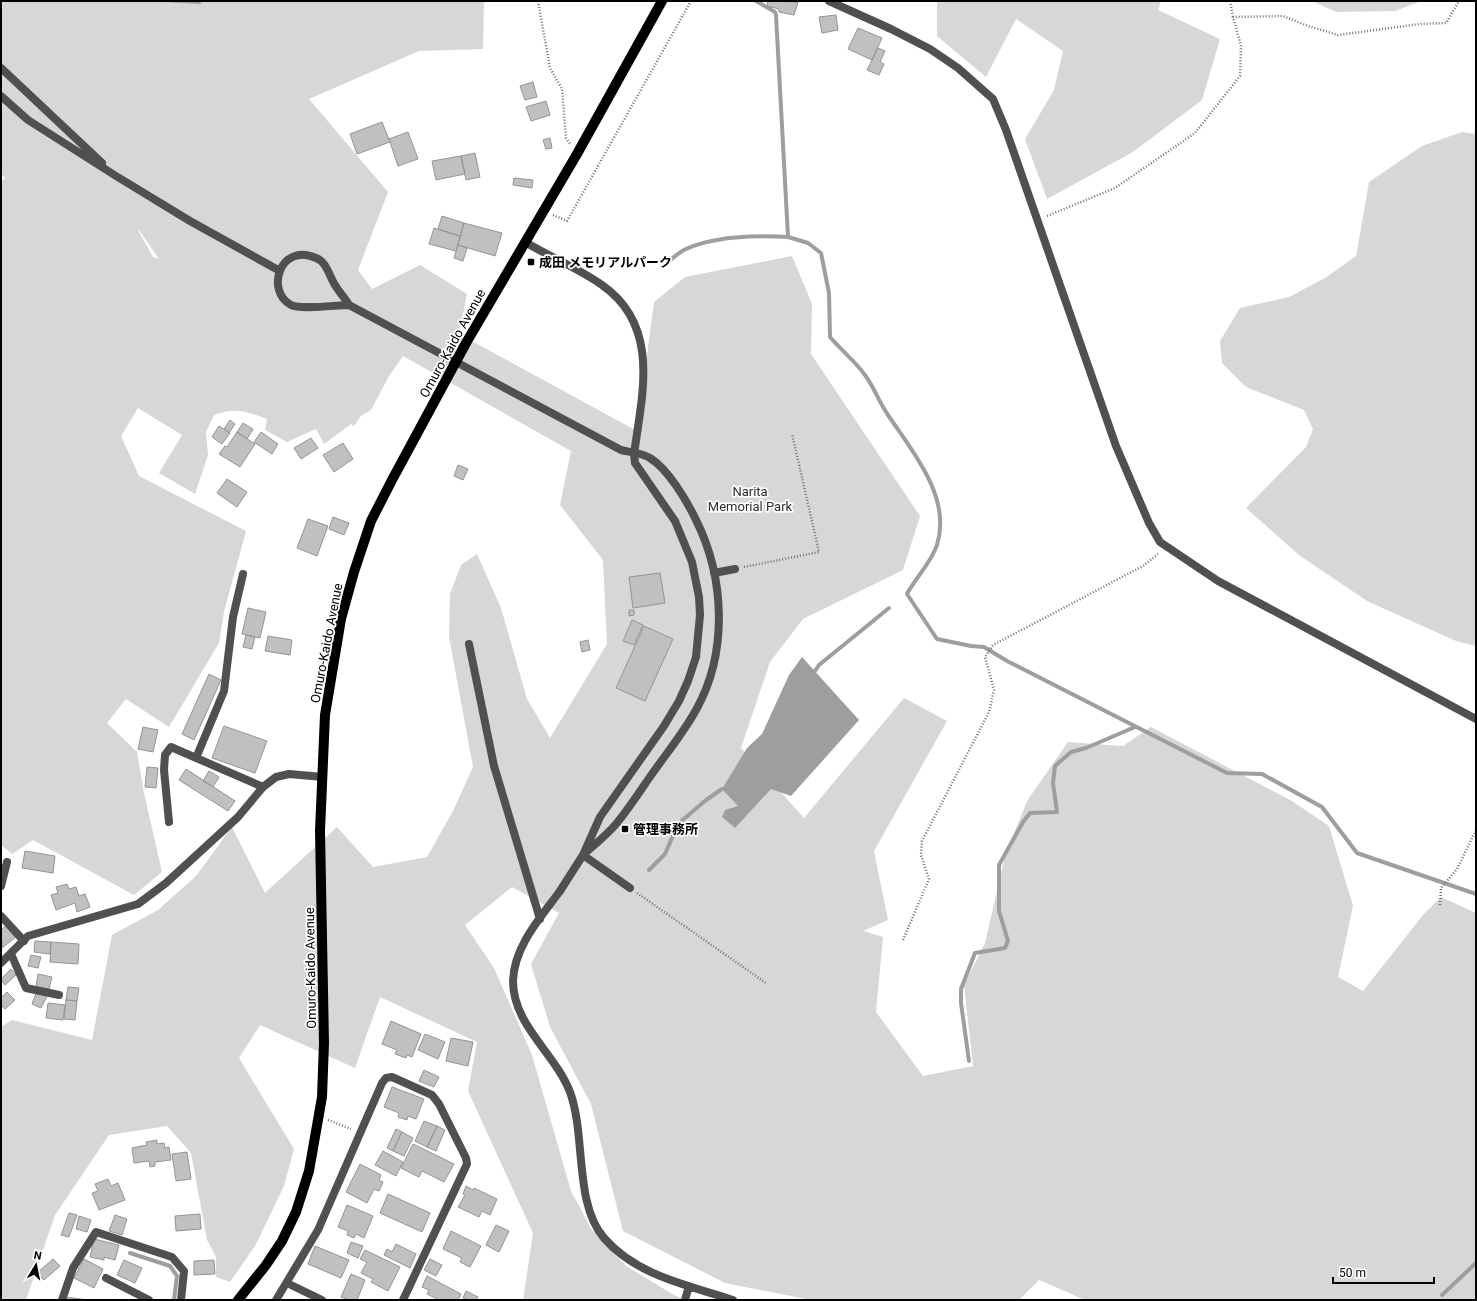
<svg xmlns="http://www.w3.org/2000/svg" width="1477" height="1301" font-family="Roboto,'Noto Sans JP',sans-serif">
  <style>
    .green { fill: #d7d7d7; fill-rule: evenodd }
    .water { fill: #9e9e9e }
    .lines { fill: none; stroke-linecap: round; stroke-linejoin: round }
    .stream { stroke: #9e9e9e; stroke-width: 4 }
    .building { fill: #c0c0c0; stroke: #949494 }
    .path { stroke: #727272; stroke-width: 2.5; stroke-dasharray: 1 2; stroke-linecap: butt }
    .lane { stroke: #505050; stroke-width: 8 }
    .street { stroke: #505050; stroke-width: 8 }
    .primary { stroke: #000; stroke-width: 10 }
    .poi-dot { fill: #000; stroke: #fff; stroke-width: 1.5 }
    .labels { text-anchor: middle; stroke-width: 3.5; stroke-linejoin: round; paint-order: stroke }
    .poi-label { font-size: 13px; font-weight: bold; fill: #000; stroke: #fff; text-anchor: start }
    .street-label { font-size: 13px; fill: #000; stroke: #fff }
    .park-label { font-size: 13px; fill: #2e2e2e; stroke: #fff }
  </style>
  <rect width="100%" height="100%" fill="#fff"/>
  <!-- green -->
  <path class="green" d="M1 1H484L483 49 419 51 309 99 388 192 358 270 372 289 420 265 467 294 459 334 637 431 654 302 685 277 792 256 812 304 811 354 920 516 903 570 803 619 770 662 741 748 804 818 904 698 947 721 874 851 888 920 863 931 883 937 876 1012 923 1076 973 1066 964 985 985 943 1005 856 1027 801 1068 742 1123 746 1151 727 1292 801 1329 826 1353 906 1338 977 1363 991 1423 915 1441 897 1476 913V1300H1085L1039 1280 1019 1300H811L725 1283 623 1231 591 1104 550 1027 531 964 559 913 512 887 465 925 494 968 532 1055 571 1191 592 1230 626 1266 674 1295 686 1300H523L533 1233 468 1091 477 1042 380 997 355 1068 260 1025 239 1058 294 1149 284 1186 255 1246 230 1282 216 1277V1257L207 1240 191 1153 167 1126 109 1135 55 1215 26 1300H1V1027L12 1020 92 1040 112 935 158 910 196 876 232 827 265 893 337 827 373 867 427 857 453 811 473 767 449 637 450 594 461 565 477 554 501 608 527 699 550 738 607 644 603 560 560 505 571 451 403 356 389 376 371 410 361 416 354 426 351 424 324 444 316 429 287 442 265 430 267 419C246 411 235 407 214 415L206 432 208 455 195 494 159 473 182 435 138 408 121 436 139 476 246 531 224 612 219 643 169 727 126 699 107 723 137 752 144 793 162 872 134 895 33 840 12 854 1 845V182L5 178 1 174ZM138 230H139L159 259 153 257Z
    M937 1H1161L1158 10 1220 39 1202 100 1133 152 1047 199 1025 139 1054 90 1063 51 1016 19 986 77 937 36Z
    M1312 1H1422L1395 11 1336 12Z
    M1462 132 1476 134V646L1456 641 1367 601 1299 555 1246 508 1306 447 1313 429 1304 410 1246 387 1222 363 1220 341 1240 308 1289 297 1325 278 1356 256 1369 182 1422 146Z"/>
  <!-- water -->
  <path class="water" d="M147 1H203L200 4Z
    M802 657 859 720 791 796 771 789 735 828 722 817 725 810 738 806 722 789 747 748 762 734 789 675Z"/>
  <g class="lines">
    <!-- stream -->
    <path class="stream" d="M756 1 775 12 776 15 788 237 808 243 821 253 829 293 830 337C841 350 855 361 865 375 874 387 879 402 888 415 912 451 952 497 937 545 931 563 916 577 907 594L937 639 971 646 984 647 1007 661 1227 773 1262 774 1322 807 1357 853 1476 894
      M662 267C669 262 676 254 684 250 712 236 758 235 788 237
      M815 671 819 665 889 608
      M649 870 665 854 678 824 706 800 722 789
      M969 1061 961 1003V989L975 953 1005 948 1008 941 999 911V865L1023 822 1030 813 1057 812 1053 783 1055 766 1071 752 1086 748 1135 727
      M130 1253 170 1266 177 1276 174 1300
      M1442 1295 1476 1263"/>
  </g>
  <!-- building -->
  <path class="building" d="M768 1 798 2 794 15 779 12V9L767 6Z
    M836 15 838 30 822 33 819 17Z
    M858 28 882 38 872 60 848 49Z
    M878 48 885 51 880 62 884 64 879 75 867 70Z
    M533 82 537 97 525 100 520 86Z
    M546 101 550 115 531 121 526 107Z
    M382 122 390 142 357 154 350 134Z
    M408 132 418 159 398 166 389 139Z
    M550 138 552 148 546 149 543 140Z
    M475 153 480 177 466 180 461 156Z
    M461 156 465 174 436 180 432 161Z
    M514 178 533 180 532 188 513 185Z
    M442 216 464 223 460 236 438 229Z
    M464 223 502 233 495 256 458 245Z
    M434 228 460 236 456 251 429 244Z
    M458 245 467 248 463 261 454 258Z
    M230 420 235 424 229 433 224 429Z
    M243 423 253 429 247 439 237 432Z
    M219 426 230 433 222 444 212 437Z
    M237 432 255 444 240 467 219 454 225 446 227 447Z
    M261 432 278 444 272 454 254 442Z
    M311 438 318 448 301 459 294 448Z
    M343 443 353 459 334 472 323 455Z
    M458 465 468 469 463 480 454 476Z
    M227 479 247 492 237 507 217 493Z
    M333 517 349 523 344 535 329 529Z
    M308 519 328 526 317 556 297 548Z
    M660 573 665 603 633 608 629 577Z
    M248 608 266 612 260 638 242 634Z
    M629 610H634V615L629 616Z
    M632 620 643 625 634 645 623 641Z
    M644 626 673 639 645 701 616 688Z
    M246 635 255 637 252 649 243 647Z
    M268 636 292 640 290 655 265 651Z
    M588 640 590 650 582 652 580 642Z
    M209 674 221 680 194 740 182 734Z
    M224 726 267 741 255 773 212 758Z
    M143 727 158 730 153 752 138 749Z
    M147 767 158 768 156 788 145 787Z
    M186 769 235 801 228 811 179 780Z
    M209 771 219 777 213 787 203 781Z
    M25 851 55 856 53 873 22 868Z
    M67 884 69 889 76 887 79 896 85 894 90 907 77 912 75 903 56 910 51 895 58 893 56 887Z
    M7 925 16 937 2 948 1 930Z
    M35 941 51 942 50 954 34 952Z
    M51 942 79 944 78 964 50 962Z
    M31 955 41 957 38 968 28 966Z
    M11 969 16 975 5 985 1 979Z
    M38 974 52 977 49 989 36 987Z
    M68 987 79 988 77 1001 66 1000Z
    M37 991 47 996 41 1008 32 1004Z
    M7 992 15 1000 5 1009 1 1005V998Z
    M66 1000 77 1001 75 1020 64 1019Z
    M48 1003 65 1005 63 1020 46 1018Z
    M391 1021 421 1034 412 1057 407 1055 406 1058 395 1054 397 1050 382 1044Z
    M425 1034 445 1042 438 1059 418 1050Z
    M451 1038 473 1042 468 1066 446 1061Z
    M424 1070 439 1077 434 1087 419 1081Z
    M392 1087 424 1099 416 1119 408 1116 407 1120 398 1117 399 1113 384 1107Z
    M424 1121 437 1126 427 1147 415 1141Z
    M437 1126 445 1130 436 1151 427 1147Z
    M396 1129 402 1132 393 1151 387 1148Z
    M402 1132 413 1138 404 1156 393 1151Z
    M157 1140V1144L164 1143 165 1148 169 1147 171 1160 155 1162V1166L150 1167 149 1161 134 1163 132 1148 147 1145 146 1142Z
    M413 1144 454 1164 444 1182 422 1171 419 1177 401 1168Z
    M383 1151 403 1162 396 1176 375 1165Z
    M187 1152 191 1179 176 1181 172 1154Z
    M360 1164 381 1175 379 1180 383 1182 379 1191 374 1189 367 1203 346 1192Z
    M108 1179 111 1186 118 1183 125 1200 99 1210 92 1193 98 1191 95 1184Z
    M466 1186 473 1190 474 1188 497 1199 490 1215 482 1211 479 1217 458 1207 465 1195 463 1194Z
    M388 1194 430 1213 422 1232 380 1213Z
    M347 1205 373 1216 364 1238 356 1234 354 1238 347 1235 348 1231 338 1227Z
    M69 1213 77 1215 69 1237 61 1235Z
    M200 1214 201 1229 176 1231 175 1216Z
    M115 1215 127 1219 122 1235 109 1231Z
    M79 1216 91 1220 87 1232 76 1229Z
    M496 1225 509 1231 499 1252 486 1245Z
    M451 1231 481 1246 470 1267 460 1262 462 1258 443 1249Z
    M94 1239 119 1245 115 1260 104 1257V1260L90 1257Z
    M351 1242 363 1246 358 1258 347 1253Z
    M396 1244 416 1254 410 1268 384 1255 387 1249 392 1252Z
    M315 1246 349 1260 341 1278 308 1264Z
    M365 1250 400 1267 388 1291 371 1282 373 1279 361 1273 367 1262 360 1259Z
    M53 1259 60 1266 44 1280 37 1273Z
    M84 1259 103 1269 94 1288 74 1278Z
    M430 1259 442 1265 436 1276 424 1270Z
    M124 1260 142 1268 135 1283 117 1275Z
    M214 1260 215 1274 194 1275V1261Z
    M351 1274 365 1280 357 1300H349L341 1297Z
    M427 1276 461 1294 458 1300H439L427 1294 429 1290 422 1287Z
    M466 1291 478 1297 476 1300H468L463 1298Z
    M66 1297 88 1300H66Z"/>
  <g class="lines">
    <!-- path -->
    <path class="path" d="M538 1 550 68 562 89 566 138 571 145
      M1230 1 1233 17
      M553 215 567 221 691 1
      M1047 216 1115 188 1195 133 1240 76 1241 46 1233 17 1283 16 1308 26 1338 35 1420 24 1446 23 1459 1
      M744 567 819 552 792 434
      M637 893 766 983
      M1440 905 1441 888 1457 869 1476 830
      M903 940 929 879 921 855 922 841 989 712 994 690 985 657 993 645 1143 566 1158 554
      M328 1120 351 1129"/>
    <!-- lane -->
    <path class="lane" d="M1 68 102 163
      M1 96 28 120 116 176 190 221 280 271
      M525 242C550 257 578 268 602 285 661 326 642 395 634 454L635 463 675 521 692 562 699 597 700 615 696 657 688 681 679 701 664 726 600 817 583 855 560 891
      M349 305C337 305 301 310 291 305 265 291 280 242 316 258 327 262 329 276 335 285 339 292 345 298 349 305L621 450C629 452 643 453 650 458 668 469 687 501 696 520 725 578 728 653 696 710 685 730 670 749 657 767 643 786 631 806 616 824 607 835 594 845 583 855
      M714 573 735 569
      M469 644 494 766 540 919
      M196 758 224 691 233 617 243 574
      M169 822 164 770 165 755 171 747 263 787
      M583 855 630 888
      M1 886 7 862
      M1 916 24 941
      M11 954 26 988 59 995
      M106 1278 149 1300"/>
    <!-- street -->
    <path class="street" d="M829 1 891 29 930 49 958 68 993 99 1006 130 1116 446 1149 523 1160 542 1218 581 1476 719
      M560 891C541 917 514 946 513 981 513 1025 555 1053 570 1092 586 1135 574 1204 604 1238 637 1276 688 1285 733 1300
      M1 963 28 936 138 904 166 883 238 817 263 787 276 777 289 774 323 777
      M287 1283 322 1300
      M62 1300 73 1268 96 1232 172 1257 184 1271 181 1300
      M276 1300 318 1230 382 1083 386 1078 392 1077 432 1095 439 1104 466 1158 467 1164 403 1300
      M685 1300 689 1286"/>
    <!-- primary -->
    <path class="primary" d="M238 1300 266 1265 282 1241 296 1212 309 1171 322 1097 324 1043 320 831 325 715 341 619 354 572 371 521 392 480 466 343 577 154 662 1"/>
  </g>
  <!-- markers -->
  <g class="poi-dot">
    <rect x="527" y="258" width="8" height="8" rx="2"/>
    <rect x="621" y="825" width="8" height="8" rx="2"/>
  </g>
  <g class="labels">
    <!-- poi labels -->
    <g class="poi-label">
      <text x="539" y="267">成田 メモリアルパーク</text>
      <text x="633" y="834">管理事務所</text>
    </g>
    <!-- street labels -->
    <g class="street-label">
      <text transform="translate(452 343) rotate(-61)" y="5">Omuro-Kaido Avenue</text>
      <text transform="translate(326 643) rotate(-79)" y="5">Omuro-Kaido Avenue</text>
      <text transform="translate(310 968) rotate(-91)" y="5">Omuro-Kaido Avenue</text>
    </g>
    <!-- park labels -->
    <g class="park-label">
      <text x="750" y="496">Narita<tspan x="750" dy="15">Memorial Park</tspan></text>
    </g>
  </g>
  <!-- border -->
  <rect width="1477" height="1301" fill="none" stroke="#000000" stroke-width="4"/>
  <!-- north arrow -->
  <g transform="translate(36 1265) rotate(10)" stroke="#ffffff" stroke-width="3" paint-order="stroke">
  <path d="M0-3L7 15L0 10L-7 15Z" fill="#000000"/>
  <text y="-6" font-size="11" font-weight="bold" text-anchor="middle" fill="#000000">N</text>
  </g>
  <!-- scale -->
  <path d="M1333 1277v6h101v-6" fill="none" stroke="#000000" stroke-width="2"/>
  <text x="1339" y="1277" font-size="12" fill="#000000" stroke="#ffffff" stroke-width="3" paint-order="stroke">50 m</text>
</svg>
